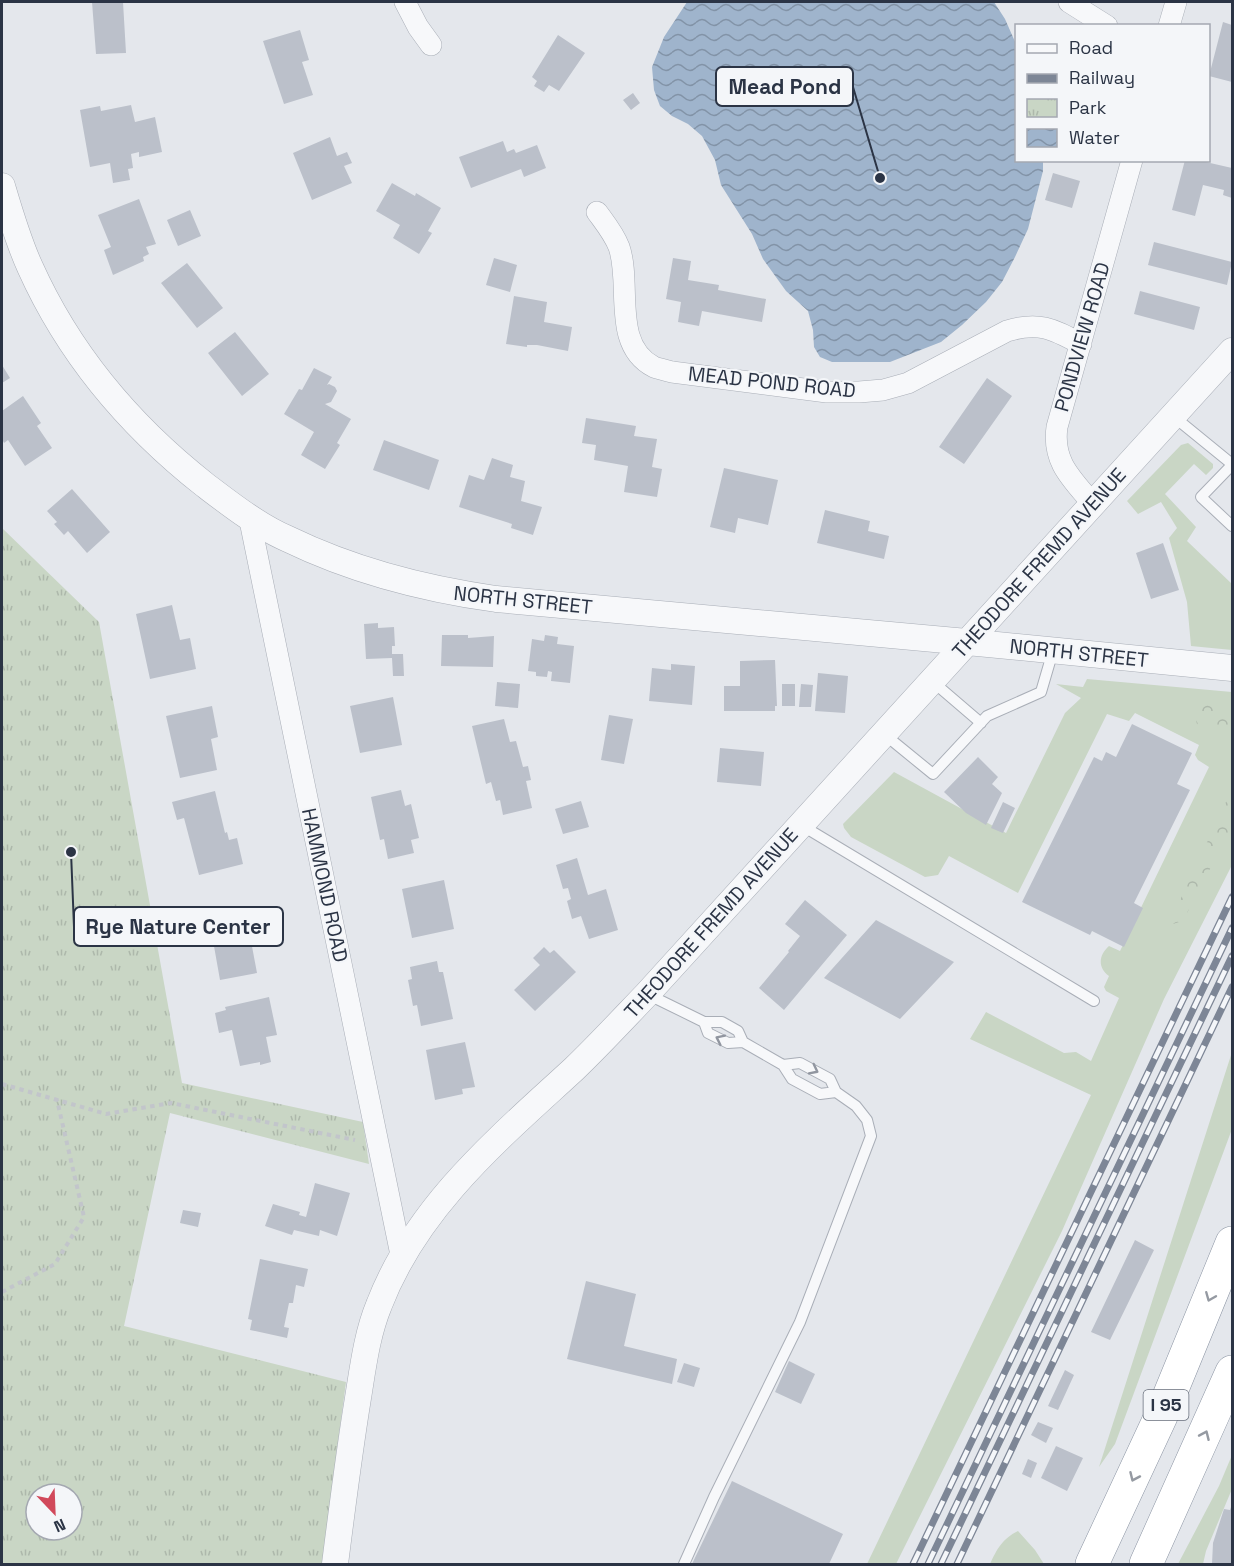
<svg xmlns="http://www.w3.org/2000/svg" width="1234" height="1566" font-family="'Space Grotesk',sans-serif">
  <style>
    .green { fill: #c9d6c5 }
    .forest { fill: url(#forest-crowns) }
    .park { fill: url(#park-tufts); fill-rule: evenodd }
    .water { fill: url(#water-waves) }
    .building { fill: #bbc0ca }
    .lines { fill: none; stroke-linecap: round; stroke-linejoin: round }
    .service-casing { stroke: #a9aeb7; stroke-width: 12 }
    .minor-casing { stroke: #a9aeb7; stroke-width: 22 }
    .tertiary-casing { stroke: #a9aeb7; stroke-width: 27 }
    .motorway-casing { stroke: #8b94a3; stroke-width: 34 }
    .path { stroke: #c2c5cb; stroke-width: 4; stroke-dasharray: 4.5 4.5; stroke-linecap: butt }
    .service { stroke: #f7f8fa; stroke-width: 10 }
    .minor { stroke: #f7f8fa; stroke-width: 21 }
    .tertiary { stroke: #f7f8fa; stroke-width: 26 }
    .motorway { stroke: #fff; stroke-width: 33 }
    .rail-casing { stroke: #7d8696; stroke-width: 7 }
    .rail { stroke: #f4f6f9; stroke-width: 4.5; stroke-dasharray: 14; stroke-linecap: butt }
    .oneway { stroke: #9196a0 }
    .oneway2 { stroke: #959aa2 }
    .labels { text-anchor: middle; stroke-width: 4.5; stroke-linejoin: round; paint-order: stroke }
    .shield { fill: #f4f6f9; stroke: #676e7b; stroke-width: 1.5 }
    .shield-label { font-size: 18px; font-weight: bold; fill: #2b3445 }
    .street-label { font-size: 20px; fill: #2b3445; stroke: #f4f6f9 }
    .leader { fill: none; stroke: #2b3445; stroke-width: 2 }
    .callout-dot { fill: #2b3445; stroke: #f4f6f9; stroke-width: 2 }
    .callout { fill: #f4f6f9; stroke: #2b3445; stroke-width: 2 }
    .callout-label { font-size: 21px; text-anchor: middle; font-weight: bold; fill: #2b3445 }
  </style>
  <defs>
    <pattern id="forest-crowns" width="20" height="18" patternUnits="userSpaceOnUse" patternTransform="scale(1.5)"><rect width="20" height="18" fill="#c9d6c5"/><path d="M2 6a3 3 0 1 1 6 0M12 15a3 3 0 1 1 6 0" fill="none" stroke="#adb8ab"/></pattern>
    <pattern id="park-tufts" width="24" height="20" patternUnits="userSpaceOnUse" patternTransform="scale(1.5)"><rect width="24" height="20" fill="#c9d6c5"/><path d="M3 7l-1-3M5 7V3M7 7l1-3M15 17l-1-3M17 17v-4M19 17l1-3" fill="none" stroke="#adb8ab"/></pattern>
    <pattern id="water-waves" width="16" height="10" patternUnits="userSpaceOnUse" patternTransform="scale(1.5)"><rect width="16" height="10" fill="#9fb4cc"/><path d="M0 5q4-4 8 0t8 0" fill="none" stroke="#8293a7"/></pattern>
  </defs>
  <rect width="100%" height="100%" fill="#e4e7ec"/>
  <!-- green -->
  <path class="green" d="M1188 443 1213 464V468L1206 475 1194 464 1165 494 1196 527 1187 541 1232 584V650L1191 646 1187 602 1169 538 1177 528 1161 502 1138 514 1127 501 1181 445Z
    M1087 679 1232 692V865L1164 999 1062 1231 896 1564H867L1091 1095 970 1039 986 1012 1064 1053 1076 1052 1091 1061 1119 998 1106 991 1104 987 1109 976C1097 967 1099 955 1109 946L1120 951 1209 767 1198 760 1195 755 1199 745 1135 713 1129 721 1107 714 1018 893 949 856 938 875 925 877 851 837 844 828 843 824 894 772 1006 833 1065 713 1081 698 1056 684 1083 687Z
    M1232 1052V1129L1115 1444 1099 1467Z
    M1232 1455V1489L1206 1551 1203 1564H1178L1219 1486Z
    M1018 1531 1035 1550 1044 1564H990C997 1549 1002 1539 1018 1531Z"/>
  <!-- forest -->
  <path class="forest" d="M1191 702 1232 703V740L1197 724Z
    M1232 789V827L1187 913 1179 922 1173 924 1174 913Z"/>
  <!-- park -->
  <path class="park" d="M2 528 99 622 182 1083 363 1122 369 1164 170 1113 124 1326 346 1382 322 1564H2ZM36 1494H72V1530H36Z"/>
  <!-- water -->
  <path class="water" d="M687 2H994L1005 19 1016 44V160L1043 161V171L1028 229 1015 257 1002 282 986 302 962 325 941 342 890 362H832L820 357 814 347 813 330 808 311 786 291 763 259 752 234 721 185 715 160 702 136 688 124 672 116 660 106 654 90 652 67 664 37Z"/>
  <!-- building -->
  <path class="building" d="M92 2H123L126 53 96 54Z
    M1223 22 1232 25V82L1209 76Z
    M300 30 309 60 302 62 313 95 284 104 263 41Z
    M558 35 585 53 559 91 549 85 544 92 534 86 537 81 532 77Z
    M633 93 640 103 631 110 623 100Z
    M131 105 135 122 155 117 162 152 139 157V152L131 154 133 168 128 169 130 180 113 183 110 163 90 167 80 110 100 106 101 111Z
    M330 137 337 156 347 152 352 163 344 166 352 183 312 200 293 153Z
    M503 141 507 152 514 149 516 153 537 145 546 168 524 177 521 169 471 188 459 157Z
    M1185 160H1197L1232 168V198L1223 195 1224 190 1203 185 1195 216 1172 210Z
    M1053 173 1080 181 1072 208 1045 200Z
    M392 183 415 196 416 193 441 208 428 231 432 233 419 254 393 238 400 225 376 211Z
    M139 199 156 244 146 247 149 254 143 257 144 261 113 275 104 250 111 247 98 215Z
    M190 210 201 236 178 246 167 220Z
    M1154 242 1232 262 1227 285 1148 265Z
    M494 258 517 265 510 292 486 285Z
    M673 258 691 261 688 280 719 285 718 290 766 299 762 322 702 311 699 326 678 322 681 302 666 299Z
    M187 263 223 308 197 328 161 283Z
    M1140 291 1200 307 1194 330 1134 314Z
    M514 296 547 302 544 322 572 327 568 351 537 345H527V347L506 344Z
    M235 332 269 374 242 396 208 353Z
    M2 365 10 378 2 383Z
    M314 368 332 377 327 385 329 384 335 387 337 391 331 402 325 404 351 419 337 443 340 445 325 469 301 455 314 432 284 414 299 389 302 390Z
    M987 378 1012 396 964 464 939 447Z
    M23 396 41 423 37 426 52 448 25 466 8 440 4 443 2 439V411Z
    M586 418 636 426 634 436 657 439 652 467 662 469 657 497 624 492 628 466 594 460 596 445 582 443Z
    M384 440 439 460 429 490 373 470Z
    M492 458 513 465 510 477 525 481 521 501 542 507 533 535 511 528 512 524 459 507 469 475 484 480Z
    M724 468 778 480 768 525 738 518 735 533 710 527Z
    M72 489 110 532 87 553 68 531 64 535 54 524 57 522 47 511Z
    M825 510 870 521 868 531 889 536 884 559 817 543Z
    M1163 543 1179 590 1151 599 1136 553Z
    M172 605 180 640 190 638 196 669 150 679 136 614Z
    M378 623V628L394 627 395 646H392V654H403L404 676H393L392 658 366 659 364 624Z
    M442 635H468V638L494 636 493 667 441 666Z
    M545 635 558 637 557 644 574 646 570 683 551 681 552 672 548 671 547 677 536 676V672L528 671 532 639 544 641Z
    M775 660 777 706H775V711H724V686H740V661Z
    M671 664 695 666 692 705 649 701 652 668 671 670Z
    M818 673 848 676 845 713 815 711Z
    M497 682 520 684 518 708 495 706Z
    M782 684H795V706H782Z
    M801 684 813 685 811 707H799Z
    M393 697 402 745 360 753 350 706Z
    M212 706 218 737 211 739 217 770 180 778 166 716Z
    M609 715 633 719 624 764 601 760Z
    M504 719 510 742 516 741 523 767 528 766 531 780 526 781 532 808 503 815 500 800 496 801 491 782 486 784 472 726Z
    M1132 724 1192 753 1177 784 1190 790 1134 903 1143 908 1124 947 1092 931 1090 935 1022 902 1094 757 1102 761 1106 752 1116 757Z
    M720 748 764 752 761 786 717 782Z
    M978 757 998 777 992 784 1002 793 986 825 966 813 944 792Z
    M401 790 405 806 411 804 419 838 411 840 414 853 388 859 384 839 380 840 371 797Z
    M215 791 225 833 227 832 229 840 237 838 243 864 199 875 184 818 177 820 172 802Z
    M581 801 589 827 563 834 555 809Z
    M1003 802 1015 808 1003 833 991 828Z
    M577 858 588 895 606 889 618 930 589 939 581 916 572 919 567 901 571 899 568 888 563 889 556 865Z
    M444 880 454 929 412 938 402 889Z
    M805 900 847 935 784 1010 759 988 789 952 788 951 800 936 785 924Z
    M257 909 263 939 251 941 257 973 220 980 209 918Z
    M876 920 954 962 900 1019 824 978Z
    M544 947 550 953 554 950 576 972 535 1011 514 990 540 965 533 958Z
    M437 961 439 972H443L453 1019 421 1026 417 1005 413 1006 408 980 412 979 410 967Z
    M269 997 277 1035 266 1037 271 1062 260 1065V1062L240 1066 232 1030 219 1033 215 1013 226 1010 225 1007Z
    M465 1042 475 1087 462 1089 463 1094 435 1100 426 1050Z
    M315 1183 350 1193 337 1236 320 1230 319 1236 294 1230 292 1235 265 1226 273 1204 300 1212 299 1215 306 1217Z
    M183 1210 201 1213 198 1227 180 1223Z
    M1135 1240 1154 1250 1110 1340 1091 1332Z
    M260 1259 308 1269 304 1287 296 1285 293 1303H289L284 1327 289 1328 287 1338 250 1330 252 1320 248 1319Z
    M586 1281 636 1294 624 1346 677 1359 672 1384 567 1359Z
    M789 1361 815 1374 801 1404 775 1392Z
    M684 1363 700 1368 694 1387 677 1382Z
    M1065 1370 1074 1375 1058 1410 1048 1406Z
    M1038 1422 1053 1428 1046 1443 1031 1435Z
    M1056 1446 1083 1458 1067 1491 1041 1478Z
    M1028 1459 1037 1463 1031 1478 1022 1474Z
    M732 1481 843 1534 829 1564H692Z
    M1232 1504V1564H1212L1213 1543 1224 1509 1230 1510Z"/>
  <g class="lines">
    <defs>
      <path id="service" d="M1173 416 1232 464
        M1232 465 1201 497 1232 526
        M932 681 981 723
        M884 734 933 774 987 716 1041 692 1053 651
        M801 825 1094 1001
        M647 994 704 1022H722L738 1031 743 1042 783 1065 792 1079 820 1094 836 1092
        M704 1022 708 1033 728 1043 743 1042
        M684 1564 714 1497 800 1322 871 1136 867 1120 856 1106 836 1092 830 1079 800 1063 783 1065"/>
      <path id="minor" d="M405 2 418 27 431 45
        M1069 2 1107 26
        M1169 26 1176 2
        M597 212C605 223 614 234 619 247 632 284 611 345 654 367 659 369 666 370 672 372L827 392H859L883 390 908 383 1007 331C1039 321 1053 329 1081 344
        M1093 504C1072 479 1052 462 1057 427L1132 160
        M249 516 401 1255"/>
      <path id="tertiary" d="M2 186C10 213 18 241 30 267 69 354 130 426 205 485 230 504 258 526 288 539 354 571 425 589 496 599L967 642 1232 668
        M335 1564C342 1509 349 1453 358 1398 363 1367 367 1334 379 1305 417 1206 498 1139 574 1069 599 1045 623 1019 647 994L1232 351"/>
      <path id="motorway" d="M1092 1564 1161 1416 1232 1243
        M1146 1564 1232 1372"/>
    </defs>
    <!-- service casing -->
    <use href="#service" class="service-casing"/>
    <!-- minor casing -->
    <use href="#minor" class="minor-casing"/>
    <!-- tertiary casing -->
    <use href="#tertiary" class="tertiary-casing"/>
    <!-- motorway casing -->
    <use href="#motorway" class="motorway-casing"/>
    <!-- path -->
    <path class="path" d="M2 1084 106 1114 171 1103 355 1140
      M2 1292 55 1264 84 1217 57 1100"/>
    <!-- service -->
    <use href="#service" class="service"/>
    <!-- minor -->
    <use href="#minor" class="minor"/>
    <!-- tertiary -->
    <use href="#tertiary" class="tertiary"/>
    <!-- motorway -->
    <use href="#motorway" class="motorway"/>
    <defs>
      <path id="rail" d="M913 1564 1232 897
        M928 1564 1232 928
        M941 1564 1232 956
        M957 1564 1232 987"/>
    </defs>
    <!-- rail casing -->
    <use href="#rail" class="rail-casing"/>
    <!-- rail -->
    <use href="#rail" class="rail"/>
  </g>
  <!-- one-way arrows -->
  <defs><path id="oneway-chevron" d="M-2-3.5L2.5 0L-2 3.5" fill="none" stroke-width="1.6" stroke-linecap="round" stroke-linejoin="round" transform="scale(1.5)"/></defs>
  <g class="oneway">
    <use href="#oneway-chevron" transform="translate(720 1039) rotate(-154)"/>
    <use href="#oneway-chevron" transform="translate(814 1070) rotate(27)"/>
  </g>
  <g class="oneway2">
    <use href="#oneway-chevron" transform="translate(1210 1297) rotate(112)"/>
    <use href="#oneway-chevron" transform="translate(1205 1435) rotate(-66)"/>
    <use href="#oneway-chevron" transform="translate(1134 1477) rotate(114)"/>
  </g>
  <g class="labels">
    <!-- shield labels -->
    <rect class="shield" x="1143.5" y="1390" width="45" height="30" rx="4.5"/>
    <g class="shield-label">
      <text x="1166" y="1411">I 95</text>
    </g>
    <!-- street labels -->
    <g class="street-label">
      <text transform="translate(1082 337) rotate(-74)" y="7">PONDVIEW ROAD</text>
      <text transform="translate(772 382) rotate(6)" y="7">MEAD POND ROAD</text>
      <text transform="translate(1039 563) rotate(-48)" y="7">THEODORE FREMD AVENUE</text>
      <text transform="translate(523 600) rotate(6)" y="7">NORTH STREET</text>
      <text transform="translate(1079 653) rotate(6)" y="7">NORTH STREET</text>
      <text transform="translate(325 885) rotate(78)" y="7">HAMMOND ROAD</text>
      <text transform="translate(711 923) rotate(-48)" y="7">THEODORE FREMD AVENUE</text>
    </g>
  </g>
  <!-- callouts -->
  <path class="leader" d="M880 178L853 87M71 852L74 927"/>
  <g class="callout-dot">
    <circle cx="880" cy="178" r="6"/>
    <circle cx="71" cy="852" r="6"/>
  </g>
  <g class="callout">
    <rect x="716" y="67" width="137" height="39" rx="6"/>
    <rect x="74" y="907" width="209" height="39" rx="6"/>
  </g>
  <g class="callout-label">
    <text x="785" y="94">Mead Pond</text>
    <text x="178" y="934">Rye Nature Center</text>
  </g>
  <!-- border -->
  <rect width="1234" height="1566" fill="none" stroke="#2b3445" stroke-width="6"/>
  <!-- legend -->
  <rect x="1015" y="24" width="195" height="138" fill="#f4f6f9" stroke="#a4a8b1" stroke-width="1.5"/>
  <rect x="1027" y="44" width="30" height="9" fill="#f7f8fa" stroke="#a4a8b1" stroke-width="1.5"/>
  <text x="1069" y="54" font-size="18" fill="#2b3445">Road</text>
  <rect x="1027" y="74" width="30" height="9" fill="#7d8696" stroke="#a4a8b1" stroke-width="1.5"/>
  <text x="1069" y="84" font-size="18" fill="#2b3445">Railway</text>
  <rect x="1027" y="99" width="30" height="18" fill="url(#park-tufts)" stroke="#a4a8b1" stroke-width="1.5"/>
  <text x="1069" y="114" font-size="18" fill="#2b3445">Park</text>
  <rect x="1027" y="129" width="30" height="18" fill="url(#water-waves)" stroke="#a4a8b1" stroke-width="1.5"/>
  <text x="1069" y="144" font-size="18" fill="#2b3445">Water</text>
  <!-- north arrow -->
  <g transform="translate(54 1512) rotate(157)"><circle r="28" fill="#f4f6f9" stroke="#a4a8b1" stroke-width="1.5"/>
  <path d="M0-4.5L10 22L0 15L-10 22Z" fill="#d1495b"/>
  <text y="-9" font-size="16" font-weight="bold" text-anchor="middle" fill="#2b3445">N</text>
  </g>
</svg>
